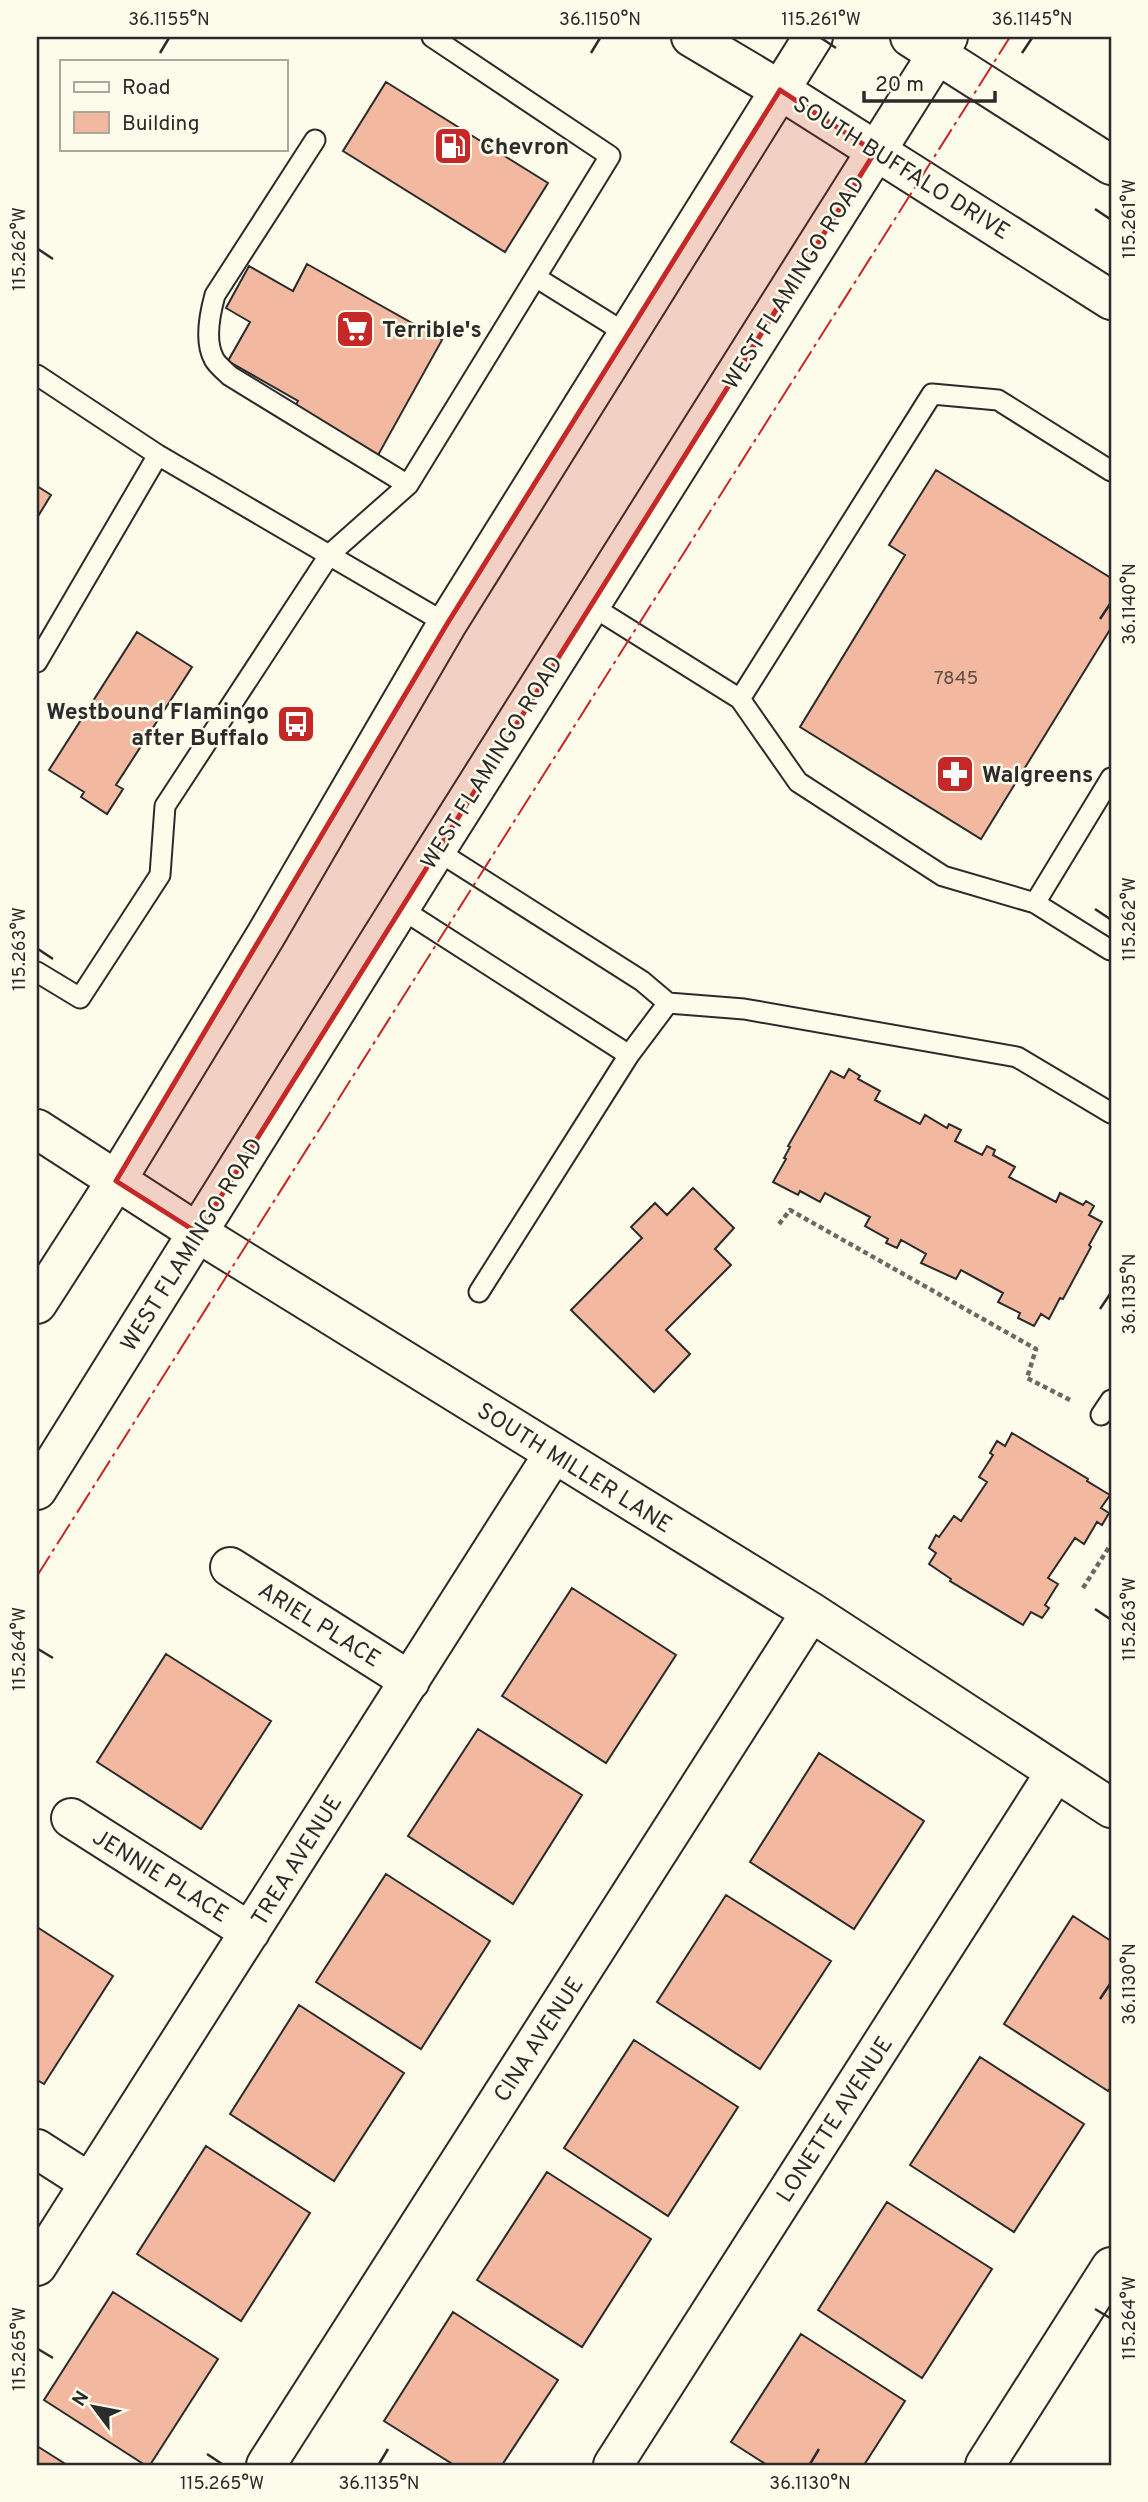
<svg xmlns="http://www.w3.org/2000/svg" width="1148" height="2502" font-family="Overpass,sans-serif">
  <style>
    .building { fill: #f2b8a0; stroke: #2b2b2b; stroke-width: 2 }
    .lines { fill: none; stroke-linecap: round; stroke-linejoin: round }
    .service-casing { stroke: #2b2b2b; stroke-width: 23 }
    .minor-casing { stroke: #2b2b2b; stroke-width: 42 }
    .secondary-casing { stroke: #2b2b2b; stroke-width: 42 }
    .primary-casing { stroke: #2b2b2b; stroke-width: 42 }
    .path { stroke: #6a6964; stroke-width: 4.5; stroke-dasharray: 5 3.5; stroke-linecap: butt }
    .service { stroke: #fdfbea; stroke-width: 19 }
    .minor { stroke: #fdfbea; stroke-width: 38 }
    .secondary { stroke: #fdfbea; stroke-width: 38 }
    .primary { stroke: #fdfbea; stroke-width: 38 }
    .power { stroke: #c62828; stroke-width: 2; stroke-dasharray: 24 5 3.5 5; stroke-linecap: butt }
    .marked { fill: #c62828; fill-opacity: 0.2; stroke: #c62828; stroke-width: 5; stroke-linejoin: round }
    .ticks { fill: none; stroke: #2b2b2b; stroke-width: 2.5 }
    .labels { text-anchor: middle; stroke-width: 5; stroke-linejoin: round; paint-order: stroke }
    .number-label { font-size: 19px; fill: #5d4e48 }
    .poi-label { font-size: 23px; font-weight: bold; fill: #2b2b2b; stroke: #fdfbea; text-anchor: start }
    .street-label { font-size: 23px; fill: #2b2b2b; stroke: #fdfbea }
    .neatline { fill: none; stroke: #2b2b2b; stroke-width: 2.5 }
    .ticks-label { font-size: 18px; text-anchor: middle; fill: #2b2b2b }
  </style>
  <rect width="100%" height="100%" fill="#fdfbea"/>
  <!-- building -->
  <path class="building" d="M386 82 548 183 505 252 343 151Z
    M307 264 442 340 377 457 293 410 298 401 228 361 250 322 226 308 249 266 293 291Z
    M936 470 1111 578V628L981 839 800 727 905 555 889 545Z
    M37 486 51 495 37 518Z
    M137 632 192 667 116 785 123 789 107 814 81 797 84 792 49 770Z
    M849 1069 860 1076 858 1079 880 1091 875 1100 920 1124 925 1115 947 1128 949 1124 961 1130 955 1141 982 1155 987 1146 995 1150 993 1155 1015 1167 1009 1177 1056 1202 1060 1193 1083 1205 1086 1201 1094 1206 1089 1215 1102 1222 1089 1245 1091 1247 1063 1299 1060 1298 1049 1319 1041 1314 1034 1326 1018 1318 1020 1313 998 1302 1003 1293 961 1270 956 1279 921 1263 926 1254 901 1240 897 1248 886 1243 888 1239 865 1226 870 1217 825 1193 820 1202 800 1191 798 1195 773 1182 786 1159 784 1158 790 1147 788 1146 831 1071 844 1078Z
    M693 1188 734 1228 715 1249 731 1265 666 1330 690 1354 654 1392 571 1310 642 1238 631 1227 655 1203 667 1215Z
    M1012 1433 1088 1479 1087 1481 1110 1495 1101 1508 1109 1513 1102 1525 1097 1522 1084 1544 1075 1538 1048 1578 1058 1584 1045 1605 1049 1608 1042 1618 1031 1612 1023 1625 950 1581 951 1579 929 1564 936 1553 929 1548 936 1535 939 1537 954 1516 961 1521 987 1482 979 1477 993 1455 990 1453 997 1441 1005 1446Z
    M572 1588 676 1655 606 1763 502 1696Z
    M166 1654 271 1721 201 1829 97 1762Z
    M478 1729 582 1795 513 1904 408 1836Z
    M819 1753 924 1821 854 1929 750 1862Z
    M386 1874 490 1941 421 2049 316 1982Z
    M726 1895 831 1961 760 2069 657 2002Z
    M1073 1916 1111 1941V2087L1108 2091 1004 2024Z
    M37 1927 113 1976 44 2084 37 2080Z
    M299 2005 404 2073 334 2181 230 2114Z
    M634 2040 738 2107 668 2216 564 2148Z
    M980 2057 1084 2124 1014 2232 910 2165Z
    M206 2146 310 2213 241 2321 137 2254Z
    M547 2172 651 2239 582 2347 477 2280Z
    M887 2202 992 2269 922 2378 818 2310Z
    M113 2292 218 2359 150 2465H145L44 2400Z
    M453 2312 558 2380 502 2465H454L384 2421Z
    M801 2334 905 2401 864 2465H767L731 2442Z
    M37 2446 67 2465H37Z"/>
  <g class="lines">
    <defs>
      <path id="service" d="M315 140 215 295C210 313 204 341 214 359 217 365 225 371 230 376L408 485
        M537 278 627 334
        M37 375 158 455 447 624
        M590 605 740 699 932 394 998 400 1111 471
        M37 662 158 455
        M740 699 798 782 943 876 1035 903 1111 778
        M436 850 642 981 668 1003 744 1009 1017 1057 1111 1113
        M1035 903 1110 950
        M400 908 629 1055
        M37 972 80 998 160 875 165 806 330 554 408 485 610 156 432 37
        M479 1292 629 1055 668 1003
        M1101 1415 1111 1400"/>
      <path id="minor" d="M37 1129 198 1233 811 1612 1111 1808
        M230 1567 410 1681
        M71 1818 250 1932
        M37 2149 90 2183
        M37 2266 554 1453
        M266 2465 811 1612
        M613 2465 1055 1773
        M985 2465 1111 2267"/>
      <path id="secondary" d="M691 37 780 90 1111 300
        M910 37 1111 165"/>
      <path id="primary" d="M37 1304 116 1181 266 935 447 624 813 37
        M37 1490 436 850 948 37"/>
    </defs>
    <!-- service casing -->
    <use href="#service" class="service-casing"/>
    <!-- minor casing -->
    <use href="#minor" class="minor-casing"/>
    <!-- secondary casing -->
    <use href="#secondary" class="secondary-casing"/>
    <!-- primary casing -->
    <use href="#primary" class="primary-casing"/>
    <!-- path -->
    <path class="path" d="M779 1224 790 1210 1036 1349 1027 1378 1072 1401
      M1083 1588 1111 1544"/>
    <!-- service -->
    <use href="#service" class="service"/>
    <!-- minor -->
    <use href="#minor" class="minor"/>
    <!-- secondary -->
    <use href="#secondary" class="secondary"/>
    <!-- primary -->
    <use href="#primary" class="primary"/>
    <!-- power -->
    <path class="power" d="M37 1576 1010 37"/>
  </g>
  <!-- marked area -->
  <path class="marked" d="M780 90 875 152 198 1233 116 1181 447 624Z"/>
  <!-- ticks -->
  <path class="ticks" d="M821 38 836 48M160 53 169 38M591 53 600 38M1022 53 1032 38M1095 209 1110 219M38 249 53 259M1100 619 1110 604M1095 909 1110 919M38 949 53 959M1100 1309 1110 1294M1095 1609 1110 1619M38 1649 53 1658M1100 1999 1110 1984M1095 2309 1110 2318M38 2349 53 2358M207 2454 222 2464M379 2464 388 2449M810 2464 819 2449"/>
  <!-- icons -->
  <defs>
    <symbol id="fuel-square" viewBox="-11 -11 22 22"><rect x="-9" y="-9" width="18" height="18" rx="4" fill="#c62828" stroke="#fdfbea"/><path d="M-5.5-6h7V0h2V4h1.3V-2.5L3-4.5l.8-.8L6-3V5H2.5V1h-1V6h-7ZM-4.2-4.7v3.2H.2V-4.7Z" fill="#fff"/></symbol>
    <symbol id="supermarket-square" viewBox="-11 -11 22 22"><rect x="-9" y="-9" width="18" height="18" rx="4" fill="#c62828" stroke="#fdfbea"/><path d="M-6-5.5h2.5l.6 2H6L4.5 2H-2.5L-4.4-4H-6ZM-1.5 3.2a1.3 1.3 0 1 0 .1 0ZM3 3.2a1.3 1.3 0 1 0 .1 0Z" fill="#fff"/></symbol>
    <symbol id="bus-square" viewBox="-11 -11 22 22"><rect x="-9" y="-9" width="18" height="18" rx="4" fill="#c62828" stroke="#fdfbea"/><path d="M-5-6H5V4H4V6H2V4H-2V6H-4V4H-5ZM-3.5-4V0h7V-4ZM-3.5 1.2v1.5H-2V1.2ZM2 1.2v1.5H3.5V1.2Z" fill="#fff"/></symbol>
    <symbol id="pharmacy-square" viewBox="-11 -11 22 22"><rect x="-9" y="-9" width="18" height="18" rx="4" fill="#c62828" stroke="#fdfbea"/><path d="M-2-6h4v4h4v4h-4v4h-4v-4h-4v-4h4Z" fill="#fff"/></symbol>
  </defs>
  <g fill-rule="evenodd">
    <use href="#fuel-square" x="431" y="124" width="44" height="44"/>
    <use href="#supermarket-square" x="333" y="307" width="44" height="44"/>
    <use href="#bus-square" x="274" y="702" width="44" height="44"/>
    <use href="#pharmacy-square" x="933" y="752" width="44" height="44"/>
  </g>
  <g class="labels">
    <!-- number labels -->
    <g class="number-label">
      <text x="956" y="684">7845</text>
    </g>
    <!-- poi labels -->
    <g class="poi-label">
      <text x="480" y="154">Chevron</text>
      <text x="382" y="337">Terrible's</text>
      <text x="269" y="719" text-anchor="end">Westbound Flamingo<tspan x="269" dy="26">after Buffalo</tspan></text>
      <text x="982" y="782">Walgreens</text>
    </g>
    <!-- street labels -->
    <g class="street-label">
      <text transform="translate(902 167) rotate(32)" y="8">SOUTH BUFFALO DRIVE</text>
      <text transform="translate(793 282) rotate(-58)" y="8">WEST FLAMINGO ROAD</text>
      <text transform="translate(491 762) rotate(-58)" y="8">WEST FLAMINGO ROAD</text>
      <text transform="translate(191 1244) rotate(-58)" y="8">WEST FLAMINGO ROAD</text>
      <text transform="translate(575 1467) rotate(32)" y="8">SOUTH MILLER LANE</text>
      <text transform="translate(320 1624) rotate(32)" y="8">ARIEL PLACE</text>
      <text transform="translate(296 1860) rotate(-58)" y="8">TREA AVENUE</text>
      <text transform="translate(161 1875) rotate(32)" y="8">JENNIE PLACE</text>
      <text transform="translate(538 2039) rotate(-57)" y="8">CINA AVENUE</text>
      <text transform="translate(834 2119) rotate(-57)" y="8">LONETTE AVENUE</text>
    </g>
  </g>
  <!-- border -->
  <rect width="1148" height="2502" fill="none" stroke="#fdfbea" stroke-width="77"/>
  <!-- legend -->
  <rect x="60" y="60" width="228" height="91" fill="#fdfbea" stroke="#a9a89e" stroke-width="2"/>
  <rect x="74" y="82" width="35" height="10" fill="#fdfbea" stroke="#a9a89e" stroke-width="2"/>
  <text x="122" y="94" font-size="21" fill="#2b2b2b">Road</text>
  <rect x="74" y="112" width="35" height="21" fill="#f2b8a0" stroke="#a9a89e" stroke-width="2"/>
  <text x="122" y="130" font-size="21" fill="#2b2b2b">Building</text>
  <!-- north arrow -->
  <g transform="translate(94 2407) rotate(302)" stroke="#fdfbea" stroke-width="5" paint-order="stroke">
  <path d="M0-5L12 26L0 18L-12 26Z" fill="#2b2b2b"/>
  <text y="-10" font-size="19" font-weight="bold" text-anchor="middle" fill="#2b2b2b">N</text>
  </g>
  <!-- scale -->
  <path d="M864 91v10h131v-10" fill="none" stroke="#2b2b2b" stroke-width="3.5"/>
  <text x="875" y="91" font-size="21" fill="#2b2b2b" stroke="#fdfbea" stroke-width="5" paint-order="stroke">20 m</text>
  <rect x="38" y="38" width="1072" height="2426" class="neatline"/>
  <g class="ticks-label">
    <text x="169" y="25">36.1155°N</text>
    <text x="600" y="25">36.1150°N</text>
    <text x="821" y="25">115.261°W</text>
    <text x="1032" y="25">36.1145°N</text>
    <text transform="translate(1129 219) rotate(-90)" y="6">115.261°W</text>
    <text transform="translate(19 249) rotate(-90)" y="6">115.262°W</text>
    <text transform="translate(1129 604) rotate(-90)" y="6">36.1140°N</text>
    <text transform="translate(1129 919) rotate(-90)" y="6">115.262°W</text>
    <text transform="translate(19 949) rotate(-90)" y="6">115.263°W</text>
    <text transform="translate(1129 1294) rotate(-90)" y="6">36.1135°N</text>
    <text transform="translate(1129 1619) rotate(-90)" y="6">115.263°W</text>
    <text transform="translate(19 1649) rotate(-90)" y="6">115.264°W</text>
    <text transform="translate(1129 1984) rotate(-90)" y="6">36.1130°N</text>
    <text transform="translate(1129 2318) rotate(-90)" y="6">115.264°W</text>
    <text transform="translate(19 2349) rotate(-90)" y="6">115.265°W</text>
    <text x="222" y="2489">115.265°W</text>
    <text x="379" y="2489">36.1135°N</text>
    <text x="810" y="2489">36.1130°N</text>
  </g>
</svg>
